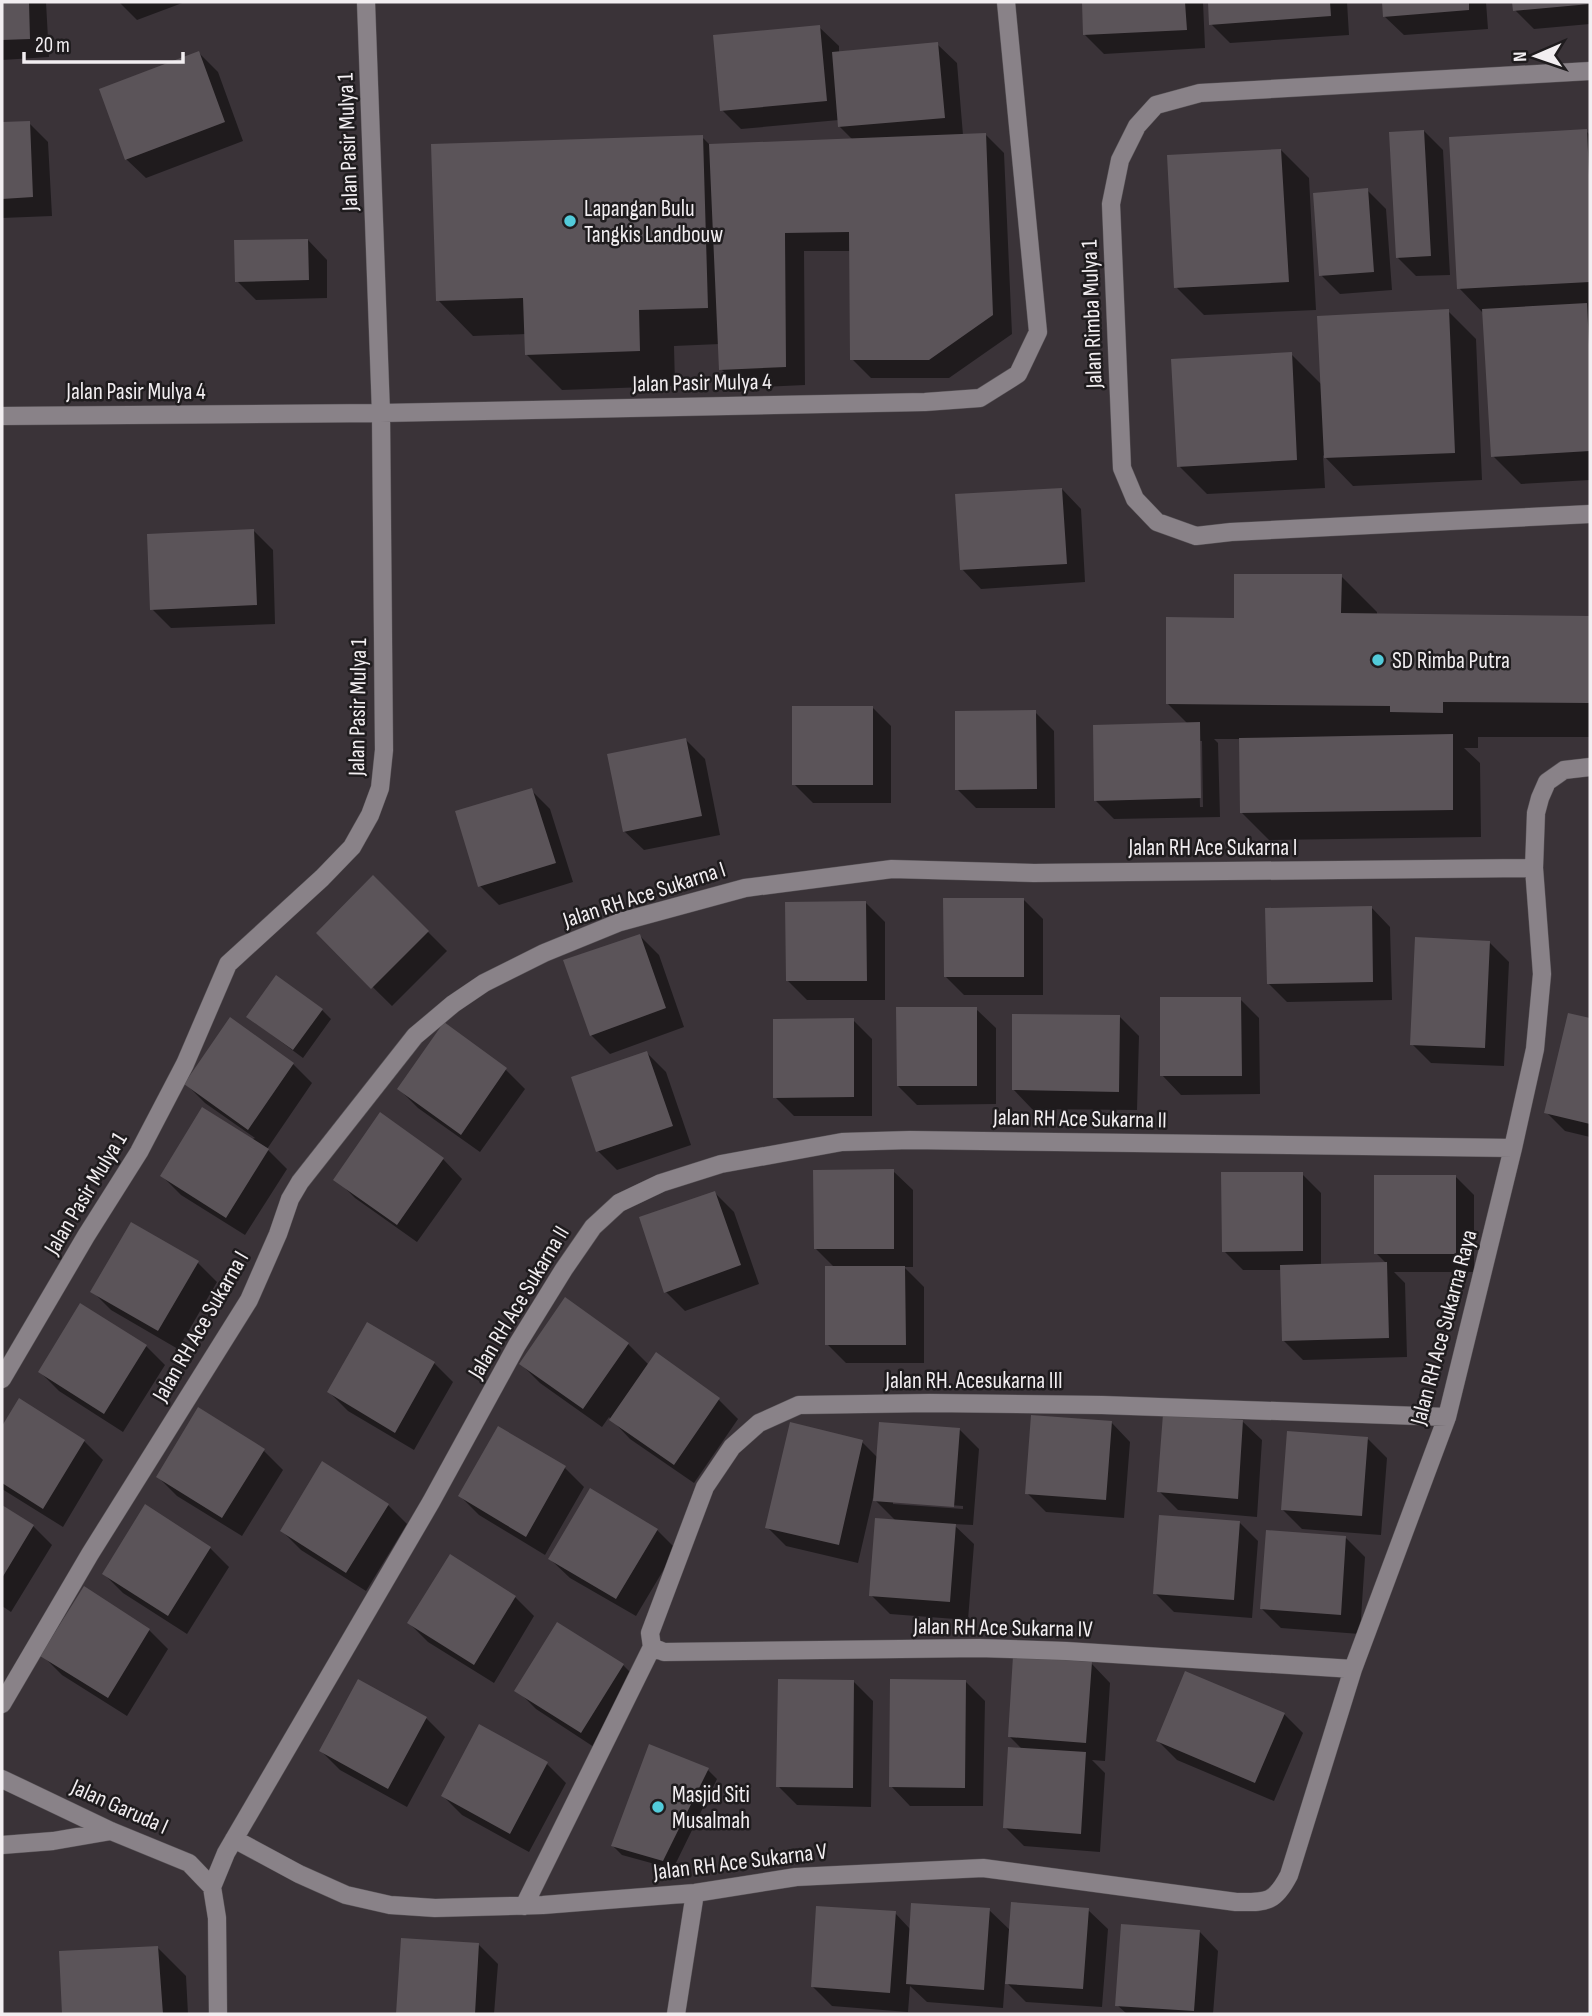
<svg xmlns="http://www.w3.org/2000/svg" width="1592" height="2016" font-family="'Sofia Sans Condensed',sans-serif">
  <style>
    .shadow { fill: #0007; fill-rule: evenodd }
    .building { fill: #5b5459 }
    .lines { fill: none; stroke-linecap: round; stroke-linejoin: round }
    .minor-casing { stroke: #575256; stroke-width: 19 }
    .minor { stroke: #898288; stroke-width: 18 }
    .poi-dot { fill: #52cbda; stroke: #1f1c1e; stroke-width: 2.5 }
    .labels { text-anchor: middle; stroke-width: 5; stroke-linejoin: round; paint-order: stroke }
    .street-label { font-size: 23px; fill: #f2eef1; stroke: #1f1c1e }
    .poi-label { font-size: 23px; fill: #f2eef1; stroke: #1f1c1e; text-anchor: start }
  </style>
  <rect width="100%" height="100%" fill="#3a3338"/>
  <!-- shadow -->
  <path class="shadow" d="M2 2H46L49 57 2 60Z
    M119 2H185L137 20Z
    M1084 2H1203L1205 48 1104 54 1085 35Z
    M1210 2H1347L1349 35 1230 43 1211 24Z
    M1383 2H1486L1488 29 1404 35 1384 16Z
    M1514 2H1590V24L1534 29 1515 10Z
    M819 27 839 46V53L937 44 957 63 963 135 985 134 1004 153 1012 334 949 378H871L852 359 851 251H804L805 385 740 388 721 369 720 344 674 346 675 386 562 390 526 354V334L473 336 438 300 702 137 711 146 853 140 839 126V120L741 129 722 110Z
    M199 53 218 72 243 141 146 178 126 159Z
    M29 123 48 142 52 216 2 218V124Z
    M1424 131 1443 150 1450 275 1416 276 1397 257Z
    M1586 131 1590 135V480L1521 484 1493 456 1484 314 1459 288Z
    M1281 150 1309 178 1316 310 1204 315 1176 287Z
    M1367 190 1386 209 1392 290 1340 294 1321 275Z
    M308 240 327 260V298L256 300 237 281Z
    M1448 311 1476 339 1482 480 1353 486 1323 455 1325 488 1207 494 1179 466 1291 354 1322 385Z
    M1062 489 1081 509 1085 582 981 589 962 569Z
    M254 531 273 550 275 624 171 628 152 609Z
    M1341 576 1377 612V615L1590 617V737H1478V748H1464L1480 763 1481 837 1269 840 1241 812 1240 739H1214L1218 743 1220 817 1114 819 1095 800 1188 724 1167 703 1235 619ZM1198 741H1202L1203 807H1200Z
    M872 707 891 726V803H813L794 784Z
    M1035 712 1054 731 1055 808H976L957 789Z
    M686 740 705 759 720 835 644 850 624 831Z
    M531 790 550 809 573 882 499 905 480 886Z
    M373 877 447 951 392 1006 318 933Z
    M1023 899 1043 919V995H964L945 976Z
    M866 903 885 922V1000H807L788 981Z
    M1371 907 1390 927 1392 1000 1287 1002 1268 983Z
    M640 936 659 955 684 1027 610 1054 591 1035Z
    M1490 943 1509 962 1504 1066 1431 1063 1412 1044Z
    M1240 999 1259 1018 1260 1094 1181 1095 1162 1075Z
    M976 1009 996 1028V1104L917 1105 898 1086Z
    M322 1010 331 1019 303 1058 248 1017Z
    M1569 1015 1590 1020V1137L1565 1131 1546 1112Z
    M1120 1017 1139 1036 1137 1110 1032 1109 1013 1089Z
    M853 1020 872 1039V1116H794L775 1097Z
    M444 1025 506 1070 525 1089 480 1152 418 1108 399 1089Z
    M647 1053 666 1072 691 1145 617 1170 598 1151Z
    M293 1064 312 1083 267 1149 287 1169 245 1235 181 1195 162 1176 255 1138 205 1103 186 1084Z
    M443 1159 462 1179 417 1242 355 1198 336 1179Z
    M893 1171 913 1190V1267H904L924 1287V1363H846L827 1344 835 1268 815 1248Z
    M1302 1174 1321 1193V1266L1387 1264 1376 1253 1455 1176 1474 1195V1272H1394L1405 1283 1407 1357 1303 1360 1283 1340 1282 1270H1243L1224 1251Z
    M715 1193 734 1212 759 1284 685 1311 666 1292Z
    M132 1224 198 1263 217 1282 178 1349 111 1310 92 1291Z
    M628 1344 649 1365 719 1400 738 1419 694 1483 630 1439 609 1417 602 1427 540 1383 521 1364Z
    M146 1346 165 1365 123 1432 59 1391 40 1372Z
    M434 1363 453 1382 414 1450 348 1411 329 1392Z
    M20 1401 84 1441 103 1460 63 1527 2 1489V1429Z
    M1242 1421 1262 1440 1257 1517 1178 1510 1159 1491Z
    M1111 1422 1130 1442 1124 1518 1046 1512 1027 1493Z
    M959 1429 979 1449 973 1525 953 1524 974 1544 968 1620 890 1614 871 1595 896 1521 873 1498 858 1563 786 1546 767 1527 862 1442 878 1458ZM893 1501 963 1506V1509L893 1504Z
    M1368 1439 1387 1458 1381 1535 1302 1529 1283 1510Z
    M264 1451 283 1470 242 1536 177 1496 158 1477Z
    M323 1464 388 1505 407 1524 366 1591 301 1550 282 1531Z
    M565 1468 584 1487 545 1555 479 1515 460 1496Z
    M2 1507 33 1526 52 1545 11 1612 2 1606Z
    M1239 1522 1258 1541 1252 1618 1174 1612 1155 1593Z
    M657 1530 676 1549 636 1616 570 1578 550 1559Z
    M1346 1538 1365 1557 1360 1634 1281 1628 1262 1609Z
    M210 1548 229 1567 187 1634 123 1593 104 1574Z
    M515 1597 534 1616 494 1683 428 1642 409 1623Z
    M149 1630 168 1649 127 1716 62 1675 43 1656Z
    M1091 1663 1110 1683 1105 1761 1092 1760 1105 1773 1100 1852 1024 1846 1005 1827 1023 1750 1010 1737Z
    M623 1665 642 1684 600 1751 536 1709 517 1690Z
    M853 1681 873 1701 871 1807 797 1805 778 1786Z
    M966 1682 985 1701 983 1806H910L891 1786Z
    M1284 1714 1303 1733 1274 1801 1177 1760 1158 1741Z
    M426 1718 445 1737 407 1807 340 1770 321 1751Z
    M479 1727 547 1764 566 1783 529 1852 462 1815 443 1796Z
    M708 1770 717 1779 673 1869 622 1855 613 1846Z
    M989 1910 1011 1931 1088 1910 1108 1929 1102 2007 1026 2002 1005 1981 1003 2008 927 2002 910 1986 908 2012 832 2006 813 1987 895 1913 911 1930Z
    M1199 1931 1218 1951 1213 2014H1127L1117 2005Z
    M403 1939 478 1944 498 1964 494 2014H398Z
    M158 1948 186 1976 188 2014H64L60 1953Z"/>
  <!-- building -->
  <path class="building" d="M2 2H29L30 39 2 40Z
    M1082 2H1185L1187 30 1083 35Z
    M1208 2H1330L1331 16 1209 25Z
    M1382 2H1469V10L1383 17Z
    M1512 2H1590V4L1513 11Z
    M820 25 827 101 720 111 713 35Z
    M938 42 945 118 838 127 832 52Z
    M199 51 225 122 125 160 99 89Z
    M30 121 33 197 2 199V122Z
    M1587 129 1590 198V282L1457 289 1449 137Z
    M1424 130 1431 256 1396 258 1389 132Z
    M986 133 993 315 929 360H850L849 232 785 233 786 367 719 370 709 144Z
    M703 135 708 308 639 310 640 351 525 355 523 298 436 301 431 144Z
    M1281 149 1289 282 1174 288 1167 155Z
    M1368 188 1374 272 1319 276 1313 193Z
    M308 239 309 280 235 282 234 240Z
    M1587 303 1590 366V451L1491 457 1482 309Z
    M1449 309 1455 453 1324 458 1317 316Z
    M1292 352 1297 460 1177 467 1171 359Z
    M1062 488 1067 564 960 570 955 494Z
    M254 529 257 605 150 610 147 534Z
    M1234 574H1342L1341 613 1590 616V703L1443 702V713L1390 712V706L1166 704V617L1234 618Z
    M792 706H873V785H792Z
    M1036 710 1037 789 955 790V711Z
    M1200 722 1201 798 1094 801 1093 725Z
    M1453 734V810L1240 813 1239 738Z
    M686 738 702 816 623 832 607 754Z
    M532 788 556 863 478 887 455 811Z
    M373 875 429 931 371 989 316 933Z
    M943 898H1024V977H944Z
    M866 901 867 981H786L785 902Z
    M1372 906 1373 982 1267 984 1265 908Z
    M640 934 666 1008 590 1036 563 960Z
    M1415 937 1490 941 1485 1048 1410 1045Z
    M276 975 323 1009 293 1050 246 1017Z
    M1160 997H1241L1242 1076H1160Z
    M896 1007H977V1086H897Z
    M1568 1013 1590 1018V1124L1544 1113Z
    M1012 1014 1120 1015 1119 1092 1012 1090Z
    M230 1017 294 1063 248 1130 184 1084Z
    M854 1018V1097L773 1098V1019Z
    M444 1022 507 1068 461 1135 397 1089Z
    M647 1051 673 1126 596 1152 571 1077Z
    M202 1107 269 1149 226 1218 160 1176Z
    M380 1112 444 1158 397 1225 333 1180Z
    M894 1169V1249H814L813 1170Z
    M1221 1172H1303V1251L1222 1252Z
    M1374 1175H1456V1254H1374Z
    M715 1191 741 1265 664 1293 639 1217Z
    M131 1222 199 1261 158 1331 90 1292Z
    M1387 1262 1389 1338 1282 1341 1280 1265Z
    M825 1266H905L906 1345H825Z
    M565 1297 629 1343 583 1409 519 1364Z
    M80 1303 147 1345 104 1414 38 1372Z
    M367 1322 435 1362 395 1433 327 1392Z
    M656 1352 720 1398 674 1465 609 1420Z
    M19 1398 85 1440 43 1509 2 1483V1426Z
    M198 1407 265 1449 222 1518 156 1477Z
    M1163 1414 1243 1420 1238 1499 1157 1492Z
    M1031 1415 1112 1421 1106 1500 1025 1494Z
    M790 1422 863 1440 839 1545 765 1528Z
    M879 1422 960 1428 954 1507 873 1501Z
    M498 1426 566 1466 526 1537 458 1496Z
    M1287 1431 1368 1437 1362 1516 1281 1510Z
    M322 1461 389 1504 346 1573 280 1531Z
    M590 1488 658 1529 616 1599 548 1559Z
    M145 1504 211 1547 168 1616 102 1574Z
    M2 1505 34 1525 2 1578Z
    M1159 1515 1240 1521 1234 1600 1153 1594Z
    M875 1518 956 1524 950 1602 869 1596Z
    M1266 1530 1346 1536 1341 1615 1260 1609Z
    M450 1554 516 1596 474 1665 407 1623Z
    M84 1586 150 1629 108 1698 40 1656Z
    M557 1622 624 1664 581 1733 514 1691Z
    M1013 1656 1092 1662 1086 1743 1008 1737Z
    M1185 1671 1285 1713 1255 1783 1156 1741Z
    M358 1679 427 1717 388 1789 319 1751Z
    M778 1679 854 1680 853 1788 776 1787Z
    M890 1679 966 1680 965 1788 889 1787Z
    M479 1724 548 1762 510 1834 441 1796Z
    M649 1744 709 1768 663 1861 611 1846Z
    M1008 1747 1086 1752 1081 1834 1003 1828Z
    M1011 1902 1089 1908 1083 1989 1005 1984Z
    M911 1903 990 1908 984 1990 906 1984Z
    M816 1906 896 1911 890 1993 811 1987Z
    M1121 1924 1200 1930 1194 2011 1115 2006Z
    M401 1938 479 1943 475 2014H396Z
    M158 1946 163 2014H62L59 1951Z"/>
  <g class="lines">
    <defs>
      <path id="minor" d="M1590 71 1200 93 1156 105 1137 126 1120 160 1111 204 1122 468 1135 499 1157 522 1196 536 1231 532 1590 514
        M2 416 381 413 925 402 980 398 1018 374 1038 332 1006 2
        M2 1379 86 1236 139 1152 185 1064 228 964 322 878 352 847 370 815 380 788 384 750 381 413 366 2
        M652 1647 650 1633 705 1487 732 1447 759 1423 799 1405 930 1403 1102 1405 1447 1417
        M652 1647 664 1652 979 1648 1066 1651 1353 1669
        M2 1704 90 1554 249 1300 278 1234 290 1199 300 1182 415 1036 453 1004 484 983 544 953 620 922 745 888 892 869 1034 873 1534 868
        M2 1779 111 1831 189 1863 212 1887
        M234 1839 299 1874 346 1895 390 1905 435 1908 543 1905 695 1893 796 1877 983 1868 1236 1902C1266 1902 1274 1904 1289 1875L1353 1669 1447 1417 1513 1148 1535 1049 1542 974 1534 868 1536 813 1540 798 1547 782 1564 770 1590 767
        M2 1845 53 1841 111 1831
        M524 1906 652 1647
        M218 2014 217 1918 212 1887 226 1853 431 1502 517 1345 564 1269 593 1227 619 1203 661 1183 721 1164 842 1142 910 1140 1513 1148
        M676 2014 695 1893"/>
    </defs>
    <!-- minor casing -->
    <use href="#minor" class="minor-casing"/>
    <!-- minor -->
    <use href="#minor" class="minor"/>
  </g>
  <!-- markers -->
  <g class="poi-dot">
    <circle cx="570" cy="221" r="7"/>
    <circle cx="1378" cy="660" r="7"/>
    <circle cx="658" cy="1807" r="7"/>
  </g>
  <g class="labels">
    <!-- street labels -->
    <g class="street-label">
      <text transform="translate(347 142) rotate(-92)" y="8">Jalan Pasir Mulya 1</text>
      <text transform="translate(1091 314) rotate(-92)" y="8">Jalan Rimba Mulya 1</text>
      <text transform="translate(702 382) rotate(-1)" y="8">Jalan Pasir Mulya 4</text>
      <text x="136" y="399">Jalan Pasir Mulya 4</text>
      <text transform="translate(357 707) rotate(-89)" y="8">Jalan Pasir Mulya 1</text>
      <text x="1213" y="855">Jalan RH Ace Sukarna I</text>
      <text transform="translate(644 894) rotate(-18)" y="8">Jalan RH Ace Sukarna I</text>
      <text transform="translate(1080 1118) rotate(1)" y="8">Jalan RH Ace Sukarna II</text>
      <text transform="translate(85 1193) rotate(-59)" y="8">Jalan Pasir Mulya 1</text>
      <text transform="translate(518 1302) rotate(-59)" y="8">Jalan RH Ace Sukarna II</text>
      <text transform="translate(200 1326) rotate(-60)" y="8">Jalan RH Ace Sukarna I</text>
      <text transform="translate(1443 1327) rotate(-75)" y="8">Jalan RH Ace Sukarna Raya</text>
      <text x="974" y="1388">Jalan RH. Acesukarna III</text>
      <text transform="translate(1003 1627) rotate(1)" y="8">Jalan RH Ace Sukarna IV</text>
      <text transform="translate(120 1806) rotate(24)" y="8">Jalan Garuda I</text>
      <text transform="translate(740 1861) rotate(-7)" y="8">Jalan RH Ace Sukarna V</text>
    </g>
    <!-- poi labels -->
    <g class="poi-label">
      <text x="584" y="216">Lapangan Bulu<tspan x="584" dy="26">Tangkis Landbouw</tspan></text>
      <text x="1392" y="668">SD Rimba Putra</text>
      <text x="672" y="1802">Masjid Siti<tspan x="672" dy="26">Musalmah</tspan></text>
    </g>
  </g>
  <!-- border -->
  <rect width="1592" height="2016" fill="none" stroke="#f2eef1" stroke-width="7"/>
  <!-- north arrow -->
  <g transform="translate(1536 56) rotate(268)" stroke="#1f1c1e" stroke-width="5" paint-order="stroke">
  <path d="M0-5L12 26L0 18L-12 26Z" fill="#f2eef1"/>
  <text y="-10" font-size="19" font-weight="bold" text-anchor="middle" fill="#f2eef1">N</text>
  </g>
  <!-- scale -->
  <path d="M24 52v10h159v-10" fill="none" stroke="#f2eef1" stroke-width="3.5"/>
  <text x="35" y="52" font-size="21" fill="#f2eef1" stroke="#1f1c1e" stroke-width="5" paint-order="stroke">20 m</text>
</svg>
